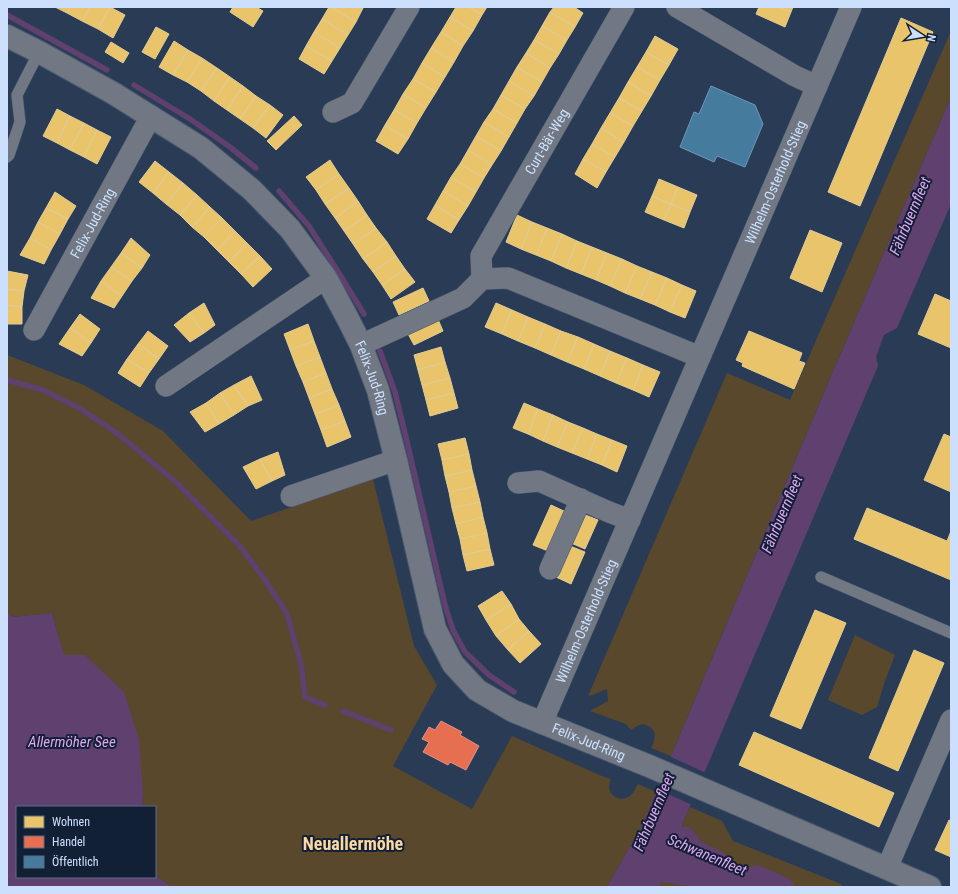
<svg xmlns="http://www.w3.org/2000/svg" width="958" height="894" font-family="'Roboto Condensed',sans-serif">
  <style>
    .green { fill: #59482c }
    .water { fill: #60406e }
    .pier { fill: #2a3c55 }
    .homes { fill: #e9c46a; stroke: #e0cc96 }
    .shops { fill: #e76f51; stroke: #df9185 }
    .public { fill: #457b9d; stroke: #6e99ba }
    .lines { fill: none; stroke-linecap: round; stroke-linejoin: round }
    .stream { stroke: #60406e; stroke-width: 5.5 }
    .canal { stroke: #60406e; stroke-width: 19 }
    .service-casing { stroke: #4a5a70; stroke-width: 12 }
    .minor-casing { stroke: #4a5a70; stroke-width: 22 }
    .tertiary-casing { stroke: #4a5a70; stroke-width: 24 }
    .service { stroke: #717883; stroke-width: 11 }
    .minor { stroke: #717883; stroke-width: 21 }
    .tertiary { stroke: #717883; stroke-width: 22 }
    .labels { text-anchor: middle; stroke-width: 4; stroke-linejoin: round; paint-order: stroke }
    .street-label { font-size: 14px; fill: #cce0fd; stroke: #122036 }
    .water-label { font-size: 15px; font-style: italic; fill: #dfa6f0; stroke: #122036 }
    .district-label { font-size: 18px; font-weight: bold; fill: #fbd8a2; stroke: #122036 }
  </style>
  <rect width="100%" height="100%" fill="#2a3c55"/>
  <!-- green -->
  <path class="green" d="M951 31V97L828 383 671 756 651 748C653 744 655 740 655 735 654 728 646 723 640 725 636 726 634 728 631 730L626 724 590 711 608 701 607 689 592 695 588 696 727 373 790 400Z
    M7 355 84 385 163 431 251 521 373 479 414 646 437 685 393 766 472 809 512 736 604 777 611 779C610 781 609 785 609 788 611 799 624 802 631 795 634 792 636 787 638 784L656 792 642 825 607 887H172L155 875V807H142L143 795 64 656 52 613 12 617 7 611Z
    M855 635 895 655 885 681 877 707 862 715 828 700Z
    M690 807 722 821 733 841 841 884 842 887H784L757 875 749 878 734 874 721 862 696 850 685 836 682 825Z
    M666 873 713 880 734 887H659Z"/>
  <!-- water -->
  <path class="water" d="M951 97V204L897 328 884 335 876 357 878 366 682 825 685 836 696 850 721 862 734 874 749 878 757 875 784 887H734L713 880 666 873 659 887H607L642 825 828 383Z
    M7 611 12 617 52 613 64 655H85L124 692 139 740 143 795 142 807H17V877H155V875L172 887H7Z"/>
  <!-- pier -->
  <path class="pier" d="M669 756 706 773 692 805 655 788Z"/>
  <!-- homes -->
  <path class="homes" d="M55 7H70L67 13Z
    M70 7H90L82 21 67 13Z
    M90 7H110L98 29 82 21Z
    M110 7 125 15 113 38 98 29Z
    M233 7H256L263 11 253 27 230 12Z
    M329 7H331L356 22 348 35 322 19Z
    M331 7H361L363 8 356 22Z
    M456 7H469L482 15 473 31 450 17Z
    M469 7H487L482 15Z
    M554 7H574L583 13 575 27 550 12Z
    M759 7H778L791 12 785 27 756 14Z
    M778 7H793L791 12Z
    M550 12 575 27 567 40 542 26Z
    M450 17 473 31 463 46 441 32Z
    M901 18 933 32 860 206 828 192Z
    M322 19 348 35 340 48 314 32Z
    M542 26 567 40 559 54 534 40Z
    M156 27 169 34 155 59 142 52Z
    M314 32 340 48 332 61 306 46Z
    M441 32 463 46 454 62 431 48Z
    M655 36 678 49 669 65 646 52Z
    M534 40 559 54 550 68 526 53Z
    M174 41 188 50 173 75 159 67Z
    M111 42 129 53 123 63 105 52Z
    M306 46 332 61 324 74 299 59Z
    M431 48 454 62 445 77 422 63Z
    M188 50 202 58 187 82 173 75Z
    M646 52 669 65 660 80 637 67Z
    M526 53 550 68 542 82 517 67Z
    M202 58 217 68 201 91 187 82Z
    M422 63 445 77 436 92 413 79Z
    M517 67 542 82 534 96 509 81Z
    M637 67 660 80 651 96 628 82Z
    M217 68 230 77 214 101 201 91Z
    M230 77 243 86 227 110 214 101Z
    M413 79 436 92 426 108 403 94Z
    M509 81 534 96 525 109 501 95Z
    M628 82 651 96 642 111 619 98Z
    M243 86 256 96 240 119 227 110Z
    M403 94 426 108 417 123 394 110Z
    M501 95 525 109 517 123 493 109Z
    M256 96 270 105 253 128 240 119Z
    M619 98 642 111 633 126 610 113Z
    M270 105 283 115 266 138 253 128Z
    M57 109 70 116 57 143 43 136Z
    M493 109 517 123 509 137 484 122Z
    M394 110 417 123 408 139 385 125Z
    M610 113 633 126 624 142 601 128Z
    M70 116 84 123 70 150 57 143Z
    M294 116 302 125 276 150 267 141Z
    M484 122 509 137 501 151 476 136Z
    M84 123 97 130 84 157 70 150Z
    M385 125 408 139 398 154 376 141Z
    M601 128 624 142 615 157 592 144Z
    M97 130 111 137 97 164 84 157Z
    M476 136 501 151 492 165 468 150Z
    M592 144 615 157 606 172 583 159Z
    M468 150 492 165 484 178 460 164Z
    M583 159 606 172 597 188 575 174Z
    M330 160 339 174 316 190 306 177Z
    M155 161 169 172 153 193 139 182Z
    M460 164 484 178 476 192 451 177Z
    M169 172 183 183 166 204 153 193Z
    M339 174 349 188 325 204 316 190Z
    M451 177 476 192 468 206 443 191Z
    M659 179 678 187 671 204 652 196Z
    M183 183 197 195 180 215 166 204Z
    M678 187 697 195 690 212 671 204Z
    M349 188 358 201 335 218 325 204Z
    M443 191 468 206 459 220 435 205Z
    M55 192 76 206 68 219 46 208Z
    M197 195 210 207 192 227 180 215Z
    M652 196 671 204 664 220 645 212Z
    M358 201 367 215 344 231 335 218Z
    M671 204 690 212 684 228 664 220Z
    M435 205 459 220 451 233 427 219Z
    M210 207 222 218 204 237 192 227Z
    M46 208 68 219 60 234 38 222Z
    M367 215 376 228 353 244 344 231Z
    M517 215 532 222 521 249 506 242Z
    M222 218 235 231 217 250 204 237Z
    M38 222 60 234 51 250 30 238Z
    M532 222 547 228 536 255 521 249Z
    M376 228 387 242 363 259 353 244Z
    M547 228 562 234 551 261 536 255Z
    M810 230 842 243 822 292 790 278Z
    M235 231 247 243 229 262 217 250Z
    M562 234 577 241 566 268 551 261Z
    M30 238 51 250 44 264 20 255Z
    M131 238 150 255 142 268 121 253Z
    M577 241 592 247 581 274 566 268Z
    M387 242 396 256 373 272 363 259Z
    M247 243 260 256 241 274 229 262Z
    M592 247 607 253 596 280 581 274Z
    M121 253 142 268 132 281 111 267Z
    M607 253 622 259 610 286 596 280Z
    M260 256 272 269 253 287 241 274Z
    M396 256 405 269 382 285 373 272Z
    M622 259 637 266 625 293 610 286Z
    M637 266 652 272 640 299 625 293Z
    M111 267 132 281 122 296 101 281Z
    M405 269 415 282 391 299 382 285Z
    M7 271 28 275 24 291 7 289Z
    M652 272 667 278 655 305 640 299Z
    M667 278 682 285 670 312 655 305Z
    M101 281 122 296 114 308 91 298Z
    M682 285 696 291 685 318 670 312Z
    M423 288 429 301 399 315 393 302Z
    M7 289 24 291 22 307 7 305Z
    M935 294 951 301V348L918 334Z
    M204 303 215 325 204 333 189 313Z
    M496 303 512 310 502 334 485 327Z
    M7 305 22 307V324H7Z
    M512 310 528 317 518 341 502 334Z
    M189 313 204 333 190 342 174 325Z
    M80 314 100 329 91 343 70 328Z
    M437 317 443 331 414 345 407 332Z
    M528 317 545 324 535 348 518 341Z
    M308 324 314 341 290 350 284 334Z
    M545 324 561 331 551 355 535 348Z
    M70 328 91 343 82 356 59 344Z
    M148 331 168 346 159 359 138 344Z
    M561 331 578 337 567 362 551 355Z
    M749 331 802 353 799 361 805 363 794 389 742 366 743 363 736 360Z
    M578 337 594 344 584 369 567 362Z
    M314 341 320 357 296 366 290 350Z
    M138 344 159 359 149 373 127 359Z
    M594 344 610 351 600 376 584 369Z
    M441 347 445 362 418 370 414 355Z
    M610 351 627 358 616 383 600 376Z
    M320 357 326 373 303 382 296 366Z
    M627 358 643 365 633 390 616 383Z
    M127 359 149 373 140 387 118 373Z
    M445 362 450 378 422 385 418 370Z
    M643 365 660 372 649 397 633 390Z
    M326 373 332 389 309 398 303 382Z
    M251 376 262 400 248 406 234 385Z
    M450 378 454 393 426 400 422 385Z
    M234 385 248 406 234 415 220 393Z
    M332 389 339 405 315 414 309 398Z
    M220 393 234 415 219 424 206 403Z
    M454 393 458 408 430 416 426 400Z
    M206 403 219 424 205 432 190 412Z
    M524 403 538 409 528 434 513 428Z
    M339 405 345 421 321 430 315 414Z
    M538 409 553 415 543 441 528 434Z
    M553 415 568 422 557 447 543 441Z
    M345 421 351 437 327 447 321 430Z
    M568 422 583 428 572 453 557 447Z
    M583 428 597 434 587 459 572 453Z
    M597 434 612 440 602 465 587 459Z
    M944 434 951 437V492L924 480Z
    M465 438 469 454 442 460 438 444Z
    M612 440 627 446 617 472 602 465Z
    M278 452 285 475 272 481 260 459Z
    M469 454 472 470 445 476 442 460Z
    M260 459 272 481 256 489 243 467Z
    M472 470 476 486 449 492 445 476Z
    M476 486 480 502 452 508 449 492Z
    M480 502 483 517 456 524 452 508Z
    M551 505 566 512 548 551 533 545Z
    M867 508 947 541 951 531V580L854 539Z
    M583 514 598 520 585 549 571 543Z
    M483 517 487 533 460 539 456 524Z
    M487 533 490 549 463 555 460 539Z
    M570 546 585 552 571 584 556 577Z
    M490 549 494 565 467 571 463 555Z
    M502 591 511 604 486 620 478 606Z
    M511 604 519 619 496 636 486 620Z
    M815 610 846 623 801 729 770 716Z
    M519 619 529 631 508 650 496 636Z
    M529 631 541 644 520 663 508 650Z
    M914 650 944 663 898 771 869 758Z
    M754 732 894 793 879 827 739 765Z
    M949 820 951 821V857L935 850Z"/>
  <!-- shops -->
  <path class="shops" d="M441 721 462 732 460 735 479 746 466 770 450 762 448 765 423 752 429 742 422 739 429 727 435 730Z"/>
  <!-- public -->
  <path class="public" d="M711 86 755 105 763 124 745 167 717 156 714 162 680 147 694 112 699 114Z"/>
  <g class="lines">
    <!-- stream -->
    <path class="stream" d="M7 15 107 70
      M134 85 190 119 230 147 256 168
      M279 191 309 226 342 278 364 314
      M380 351 395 392 405 433 445 605 453 630 465 652 489 675 514 692
      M7 380 43 390 79 408 118 434 176 482 239 545 266 581 287 614 301 664 305 697 325 705
      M343 711 391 730"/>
    <!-- canal -->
    <path class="canal" d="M734 887 713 880 666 873 685 836 696 850 721 862 734 874 749 878 757 875 784 887"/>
    <defs>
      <path id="service" d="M7 157 9 155 20 122 17 95 39 52
        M821 577 951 633"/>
      <g id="minor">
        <path d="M677 7 795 76 817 86"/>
        <path d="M333 112 352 103 409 7"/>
        <path id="s1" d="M482 279 481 256 624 7"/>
        <path id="s2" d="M34 330 151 116"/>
        <path d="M361 345 463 298 482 279 508 278 700 357"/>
        <path d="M166 386 326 278"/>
        <path d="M518 483 539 481 609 512 630 520"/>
        <path d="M291 496 396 460"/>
        <path d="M550 569 581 499"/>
        <path id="s3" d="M542 723 851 7"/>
        <path d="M887 868 951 720"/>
      </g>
      <g id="tertiary">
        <path id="s4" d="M7 36 39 52 113 93 201 148 252 190 290 229 326 278 348 319 361 345 378 390 396 460 435 629 453 664 477 690 513 711 649 766 930 887"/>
      </g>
    </defs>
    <!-- service casing -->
    <use href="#service" class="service-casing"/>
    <!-- minor casing -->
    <use href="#minor" class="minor-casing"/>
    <!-- tertiary casing -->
    <use href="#tertiary" class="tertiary-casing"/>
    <!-- service -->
    <use href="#service" class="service"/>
    <!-- minor -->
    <use href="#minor" class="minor"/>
    <!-- tertiary -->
    <use href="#tertiary" class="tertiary"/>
  </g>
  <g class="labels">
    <!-- street labels -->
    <g class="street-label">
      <text dy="5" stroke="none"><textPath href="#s1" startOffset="155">Curt-Bär-Weg</textPath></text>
      <text dy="5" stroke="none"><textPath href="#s3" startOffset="589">Wilhelm-Osterhold-Stieg</textPath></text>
      <text dy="5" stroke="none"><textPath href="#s2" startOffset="122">Felix-Jud-Ring</textPath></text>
      <text dy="5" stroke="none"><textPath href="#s4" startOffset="516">Felix-Jud-Ring</textPath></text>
      <text dy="5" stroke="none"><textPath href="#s3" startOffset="111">Wilhelm-Osterhold-Stieg</textPath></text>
      <text dy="5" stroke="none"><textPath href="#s4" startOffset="973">Felix-Jud-Ring</textPath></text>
    </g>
    <!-- water labels -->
    <g class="water-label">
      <text transform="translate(910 216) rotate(-67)" y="5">Fährbuernfleet</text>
      <text transform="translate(782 514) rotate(-67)" y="5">Fährbuernfleet</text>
      <text x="72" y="747">Allermöher See</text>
      <text transform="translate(654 812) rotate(-67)" y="5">Fährbuernfleet</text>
      <text transform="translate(707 855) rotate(23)" y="5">Schwanenfleet</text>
    </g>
    <!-- district labels -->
    <g class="district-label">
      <text x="353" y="850">Neuallermöhe</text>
    </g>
  </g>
  <!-- border -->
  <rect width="958" height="894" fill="none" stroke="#cce0fd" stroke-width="16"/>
  <!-- legend -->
  <rect x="16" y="806" width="140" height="72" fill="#122036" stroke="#5c6d86"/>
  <rect x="24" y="816" width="20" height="12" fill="#e9c46a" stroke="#5c6d86"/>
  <text x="52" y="826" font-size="12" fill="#cce0fd">Wohnen</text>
  <rect x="24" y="836" width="20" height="12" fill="#e76f51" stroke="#5c6d86"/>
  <text x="52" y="846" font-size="12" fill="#cce0fd">Handel</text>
  <rect x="24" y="856" width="20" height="12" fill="#457b9d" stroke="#5c6d86"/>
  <text x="52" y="866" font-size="12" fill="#cce0fd">Öffentlich</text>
  <!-- north arrow -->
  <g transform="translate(922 36) rotate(102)" stroke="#122036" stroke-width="3" paint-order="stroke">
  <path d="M0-3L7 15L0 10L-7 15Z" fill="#cce0fd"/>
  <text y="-6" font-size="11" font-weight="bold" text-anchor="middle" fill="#cce0fd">N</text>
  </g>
</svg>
